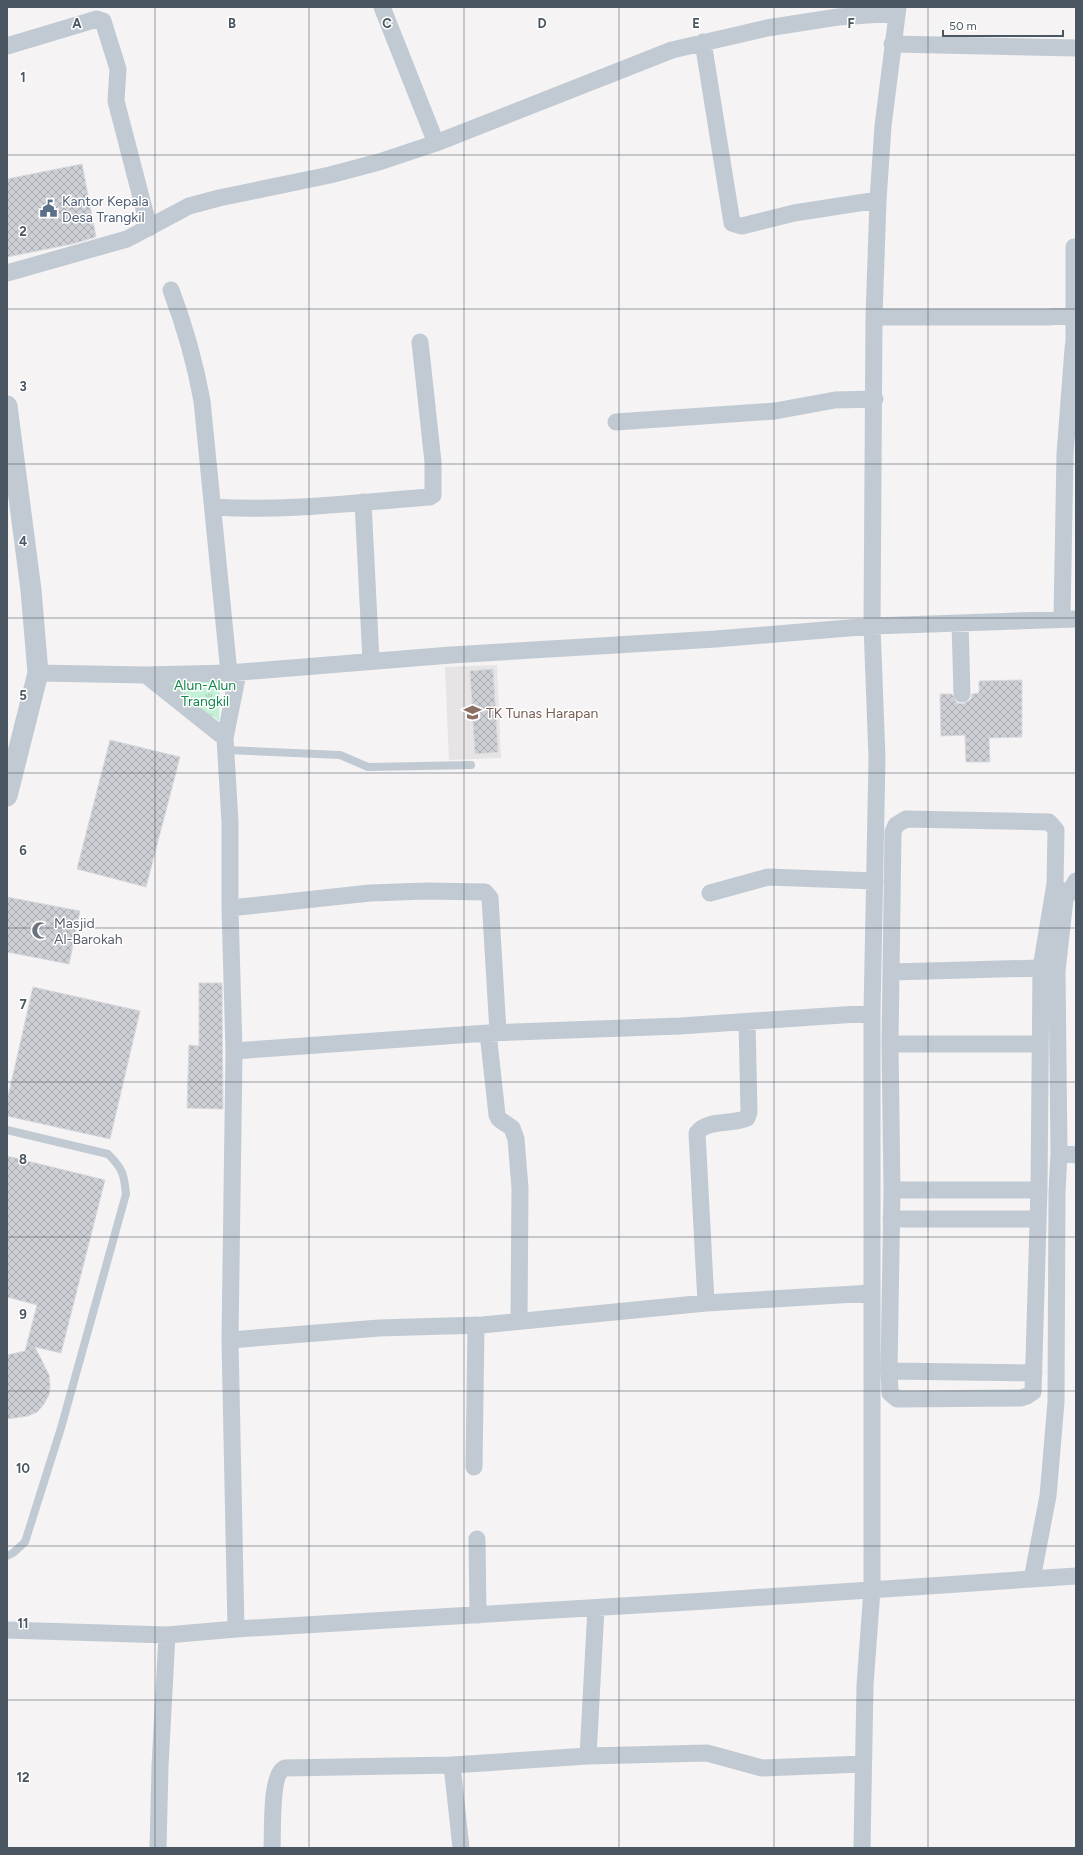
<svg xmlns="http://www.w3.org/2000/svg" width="1083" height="1855" font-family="Figtree,sans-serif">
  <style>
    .education { fill: #e6e4e5 }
    .park { fill: url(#park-tufts) }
    .building { fill: url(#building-cross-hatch); stroke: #d7d9de }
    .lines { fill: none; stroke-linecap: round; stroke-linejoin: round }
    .service { stroke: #c1cad2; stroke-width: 8 }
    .minor { stroke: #c1cad2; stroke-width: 17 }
    .tertiary { stroke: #c1cad2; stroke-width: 21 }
    .grid { fill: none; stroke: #4a5661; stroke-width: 1; stroke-opacity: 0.55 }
    .labels { text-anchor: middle; stroke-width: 3; stroke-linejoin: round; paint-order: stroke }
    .service-label { font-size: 14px; fill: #4e5e75; stroke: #fff; text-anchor: start }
    .park-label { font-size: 14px; fill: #17864f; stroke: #fff }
    .education-label { font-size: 14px; fill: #785e54; stroke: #fff; text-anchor: start }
    .worship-label { font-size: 14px; fill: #5b616d; stroke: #fff; text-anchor: start }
    .grid-label { font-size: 13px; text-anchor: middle; font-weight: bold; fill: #4a5661; stroke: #fff; stroke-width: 3; stroke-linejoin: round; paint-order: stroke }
  </style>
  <defs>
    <pattern id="park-tufts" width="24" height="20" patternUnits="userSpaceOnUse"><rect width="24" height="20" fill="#c3f1d5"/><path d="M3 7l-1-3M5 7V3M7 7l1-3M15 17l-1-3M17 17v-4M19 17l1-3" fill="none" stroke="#a0c6b0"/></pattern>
    <pattern id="building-cross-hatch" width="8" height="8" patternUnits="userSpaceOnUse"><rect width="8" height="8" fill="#cdcfd5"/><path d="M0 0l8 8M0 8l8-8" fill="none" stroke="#a8abb0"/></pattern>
  </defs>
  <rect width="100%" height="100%" fill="#f5f3f3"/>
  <!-- education -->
  <path class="education" d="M497 665 501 758 449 760 445 667Z"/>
  <!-- park -->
  <path class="park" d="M220 678 219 721 164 682Z"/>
  <!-- building -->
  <path class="building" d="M82 164 96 237 72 244 7 257V179Z
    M493 669 498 752 475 754 470 671Z
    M1022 680V737L989 738 990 762H966L965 735 941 736 940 694H952L957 703 963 704 971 699 972 694 979 693V681Z
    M110 740 180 757 146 887 77 869Z
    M7 897 80 911 69 964 7 952Z
    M199 983H222L223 1109 187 1108 189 1045 199 1046Z
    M33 987 140 1011 110 1139 7 1116V1101Z
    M7 1156 105 1180 61 1353 35 1347 49 1375 50 1385 49 1395 44 1404 37 1412 28 1416 7 1419V1355L25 1351 37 1305 7 1297Z"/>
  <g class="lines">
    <!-- service -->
    <path class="service" d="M227 750 340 755 368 767 471 765
      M7 1130 108 1154C123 1169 124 1174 126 1194L61 1428 25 1542 13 1553 7 1556"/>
    <!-- minor -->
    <path class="minor" d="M382 7 436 143
      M703 42 732 223 742 226 794 213 878 200
      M892 44 1076 48
      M7 46 97 19 103 21 118 69 116 101 149 228
      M1074 247V315
      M7 273 127 239 189 206 219 198 330 175 379 162 436 143 672 50 767 28 838 17 897 13
      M171 290C185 327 195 362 202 401L229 673
      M874 317H1047L1074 315V341
      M616 422 775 411 835 400 875 399
      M363 502 371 661
      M214 507C287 512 358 502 430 497L433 495V462L420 342
      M1062 619 1065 454 1073 349 1074 341 1076 342
      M960 623 962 694
      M38 673 146 675 229 673 451 655 716 639 872 626 1076 619
      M146 675 225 738 230 822V908L234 1051 230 1340 236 1629
      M225 738 238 673
      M710 893 768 877 875 881
      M230 908 370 893 427 891 485 892 490 898 498 1032
      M1041 968 1039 1190 1033 1392 1027 1396 1021 1398 897 1399 890 1393 889 1371 892 1190 890 1044 893 832 896 825 906 819 1049 822 1056 830 1055 884 1065 899
      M892 972 1041 968 1055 884
      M488 1033 497 1115 499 1119 512 1128 516 1139 520 1188 519 1321
      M890 1044H1039
      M234 1051 488 1033 680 1026 872 1013
      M1059 1153 1076 1155
      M892 1190H1039
      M891 1219H1038
      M706 1303 697 1133C707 1119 732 1125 747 1118L749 1112 747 1022
      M230 1340 379 1328 482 1325 706 1303 872 1293
      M889 1371 1034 1373
      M474 1467 476 1325
      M477 1539 478 1615
      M1032 1579 1048 1496 1056 1402 1057 1192 1059 1153 1057 971 1065 899 1076 881
      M596 1608 588 1756 707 1753 762 1768 863 1764
      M7 1630 167 1635 236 1629 706 1601 1076 1576
      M452 1765 461 1848
      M158 1848 160 1766 167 1635
      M272 1848C273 1833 270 1773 285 1768L452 1765 588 1756
      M862 1848 865 1685 872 1590V1013L877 758 872 626 874 317 878 200 883 126 898 7"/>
    <!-- tertiary -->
    <path class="tertiary" d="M7 406 31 590 38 673 7 796"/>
  </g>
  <!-- grid -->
  <path class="grid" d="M155 7V1848M309 7V1848M464 7V1848M619 7V1848M774 7V1848M928 7V1848M7 155H1076M7 309H1076M7 464H1076M7 618H1076M7 773H1076M7 928H1076M7 1082H1076M7 1237H1076M7 1391H1076M7 1546H1076M7 1700H1076"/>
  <!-- icons -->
  <defs>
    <symbol id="civic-bare" viewBox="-9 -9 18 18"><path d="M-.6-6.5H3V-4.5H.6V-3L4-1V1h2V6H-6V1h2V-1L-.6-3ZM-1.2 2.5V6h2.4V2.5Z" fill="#5c6f8a" stroke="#fff" stroke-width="2.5" paint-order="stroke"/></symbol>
    <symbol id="school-bare" viewBox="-9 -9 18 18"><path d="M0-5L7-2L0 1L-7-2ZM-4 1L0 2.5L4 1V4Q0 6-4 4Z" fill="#8d6e63" stroke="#fff" stroke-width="2.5" paint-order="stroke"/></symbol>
    <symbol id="mosque-bare" viewBox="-9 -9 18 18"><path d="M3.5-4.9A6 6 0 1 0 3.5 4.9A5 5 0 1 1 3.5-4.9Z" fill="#6b7280" stroke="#fff" stroke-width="2.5" paint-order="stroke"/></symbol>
  </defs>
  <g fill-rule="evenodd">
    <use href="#civic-bare" x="36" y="196" width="25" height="25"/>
    <use href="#school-bare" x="460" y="700" width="25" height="25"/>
    <use href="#mosque-bare" x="28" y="918" width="25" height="25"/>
  </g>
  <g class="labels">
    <!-- service labels -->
    <g class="service-label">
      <text x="62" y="206">Kantor Kepala<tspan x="62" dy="16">Desa Trangkil</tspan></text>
    </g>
    <!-- park labels -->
    <g class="park-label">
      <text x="205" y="690">Alun-Alun<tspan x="205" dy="16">Trangkil</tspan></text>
    </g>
    <!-- education labels -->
    <g class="education-label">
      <text x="486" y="718">TK Tunas Harapan</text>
    </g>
    <!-- worship labels -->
    <g class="worship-label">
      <text x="54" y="928">Masjid<tspan x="54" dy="16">Al-Barokah</tspan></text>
    </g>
  </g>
  <g class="grid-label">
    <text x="77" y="28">A</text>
    <text x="232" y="28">B</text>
    <text x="387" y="28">C</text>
    <text x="542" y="28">D</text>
    <text x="696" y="28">E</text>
    <text x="851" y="28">F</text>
    <text x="23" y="82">1</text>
    <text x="23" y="236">2</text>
    <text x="23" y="391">3</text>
    <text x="23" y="546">4</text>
    <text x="23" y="700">5</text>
    <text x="23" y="855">6</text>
    <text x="23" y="1009">7</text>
    <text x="23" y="1164">8</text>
    <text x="23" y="1319">9</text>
    <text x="23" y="1473">10</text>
    <text x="23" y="1628">11</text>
    <text x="23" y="1782">12</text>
  </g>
  <!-- border -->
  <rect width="1083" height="1855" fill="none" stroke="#4a5661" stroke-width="16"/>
  <!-- scale -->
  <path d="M943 30v6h120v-6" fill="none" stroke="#4a5661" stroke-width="2"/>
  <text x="949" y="30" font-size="12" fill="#4a5661" stroke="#ffffff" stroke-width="3" paint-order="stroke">50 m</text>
</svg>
